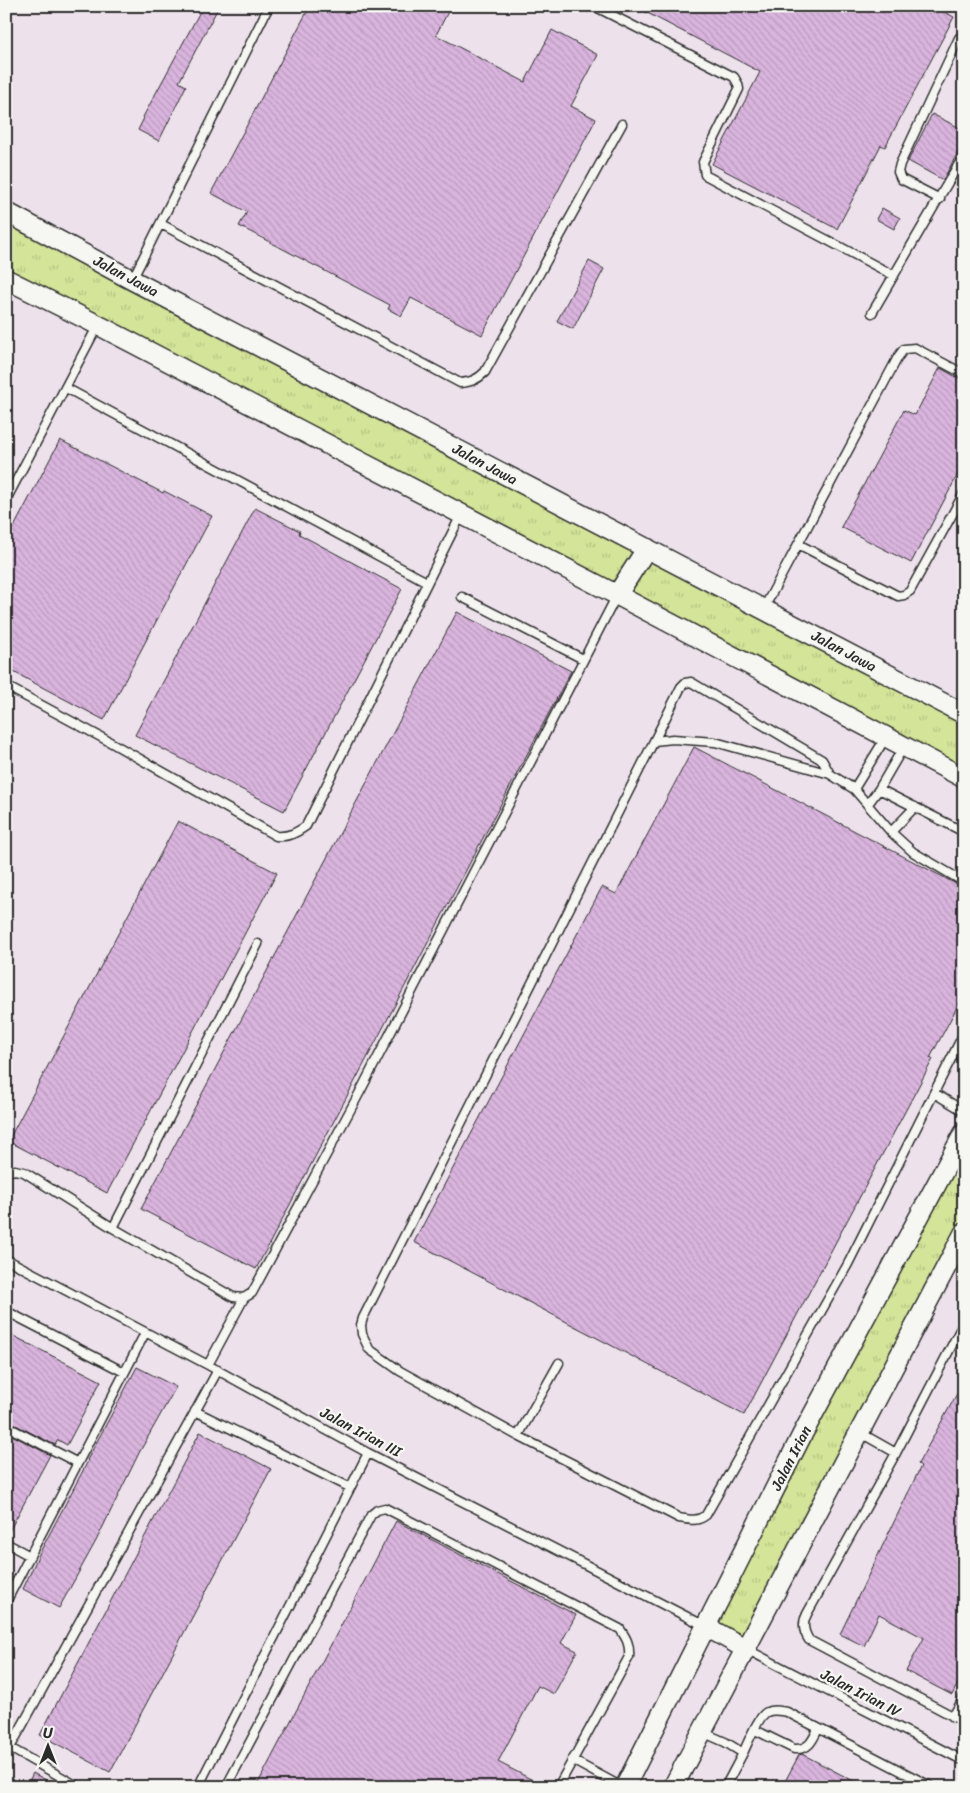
<svg xmlns="http://www.w3.org/2000/svg" width="970" height="1793" font-family="Sriracha,sans-serif">
  <style>
    .built { fill: #ede2ec }
    .grass { fill: url(#grass-tufts); stroke: #808862 }
    .building { fill: url(#building-back-hatch); stroke: #2b2b2b }
    .lines { fill: none; stroke-linecap: round; stroke-linejoin: round }
    .service-casing { stroke: #2b2b2b; stroke-width: 11 }
    .tertiary-casing { stroke: #2b2b2b; stroke-width: 22 }
    .service { stroke: #f6f6f2; stroke-width: 8 }
    .tertiary { stroke: #f6f6f2; stroke-width: 19 }
    .labels { text-anchor: middle; stroke-width: 4.5; stroke-linejoin: round; paint-order: stroke }
    .street-label { font-size: 15px; fill: #2b2b2b; stroke: #f6f6f2 }
  </style>
  <defs>
    <pattern id="grass-tufts" width="24" height="20" patternUnits="userSpaceOnUse" patternTransform="scale(1.25)"><rect width="24" height="20" fill="#d4e498"/><path d="M3 7l-1-3M5 7V3M7 7l1-3M15 17l-1-3M17 17v-4M19 17l1-3" fill="none" stroke="#b6c483"/></pattern>
    <pattern id="building-back-hatch" width="6" height="6" patternUnits="userSpaceOnUse" patternTransform="scale(1.25)"><rect width="6" height="6" fill="#d9b4dd"/><path d="M-1 5l2 2M0 0l6 6M5-1l2 2" fill="none" stroke="#ba9bbe"/></pattern>
  </defs>
  <rect width="100%" height="100%" fill="#f6f6f2"/>
  <filter id="ink" filterUnits="userSpaceOnUse"><feTurbulence type="fractalNoise" baseFrequency=".02" numOctaves="2"/><feDisplacementMap in="SourceGraphic" scale="10" xChannelSelector="R" yChannelSelector="G"/><feConvolveMatrix kernelMatrix="1 2 1 2 8 2 1 2 1" color-interpolation-filters="sRGB"/></filter>
  <g filter="url(#ink)">
    <!-- built -->
    <path class="built" d="M6 6H964V1787H6Z"/>
    <!-- grass -->
    <path class="grass" d="M6 212 964 715V778L6 280Z
      M964 1133V1233L746 1649 705 1626Z"/>
    <!-- building -->
    <path class="building" d="M203 6H219L179 82 186 86 159 141 138 130 144 118 143 117Z
      M310 6H451L436 35 525 82 552 30 598 55 571 106 596 119 482 335 411 298 401 316 388 309 390 305 239 226 247 212 211 193Z
      M634 6H933L954 17 885 147 881 145 837 229 712 164 760 72Z
      M932 114 964 130V141L943 180 908 161Z
      M882 208 900 218 894 229 876 219Z
      M589 261 604 269 573 329 557 321Z
      M940 368 964 381V463L911 563 841 527 904 410 915 415Z
      M60 440 163 493 164 491 212 516 104 720 6 668V542Z
      M255 508 300 531 299 534 402 589 284 811 135 735Z
      M457 612 571 671 256 1269 141 1209Z
      M694 747 964 888V994L930 1058 933 1059 744 1415 414 1242 602 887 616 894Z
      M178 821 277 873 107 1193 8 1141Z
      M6 1332 101 1381 67 1445 58 1440 55 1445 6 1420Z
      M137 1367 176 1387 139 1453 96 1541 59 1608 23 1589 39 1554 88 1461 87 1460Z
      M964 1381V1672L952 1695 906 1671 924 1638 879 1614 864 1646 840 1634 921 1466 918 1464Z
      M6 1432 50 1455 6 1537Z
      M200 1432 271 1469 110 1772 40 1735Z
      M396 1521 576 1615 561 1643 577 1651 554 1694 538 1686 498 1762 546 1787H256Z
      M802 1754 865 1787H782L799 1755Z
      M33 1773 59 1787H26Z"/>
    <g class="lines">
      <defs>
        <path id="service" d="M594 6 734 77 738 84 739 89 703 162 705 175 893 275
          M940 199 901 179 898 172 900 164 959 38 964 35
          M161 224 460 383C471 382 477 380 485 372L622 124
          M132 280 267 10
          M872 313 964 155
          M66 388 427 582
          M6 500 98 325
          M798 544 898 596 904 595 910 591 964 493
          M462 597 583 659
          M764 608 898 357 904 349 915 348 964 374
          M6 686 110 742 276 836C289 837 296 833 306 826L461 515
          M654 741 681 687 685 683 691 682 822 760 830 774
          M854 789 886 737
          M879 789 964 832
          M868 804 879 789 904 746
          M891 832 915 807
          M964 882 913 852 891 832 854 789 830 774 715 742 673 739 654 741 363 1318 361 1325 362 1334 369 1349 400 1371 518 1436 679 1518C690 1520 697 1522 706 1515L848 1264 964 1033
          M934 1093 964 1111
          M6 1172 15 1170 24 1172 113 1228 233 1297 244 1298 252 1293 361 1090 617 595
          M113 1228 258 944
          M6 1259 208 1365 368 1453 705 1626
          M6 1311 124 1372
          M208 1365 244 1298
          M195 1411 349 1487
          M6 1426 78 1463
          M859 1432 896 1453 964 1322
          M518 1436 559 1363
          M896 1453 807 1614C802 1623 803 1631 809 1640L964 1722
          M6 1543 30 1556
          M6 1602 145 1333
          M746 1649 964 1761
          M953 1717 964 1697
          M755 1730 794 1749C809 1750 813 1740 818 1729
          M702 1732 725 1742 743 1753 725 1787
          M10 1748 79 1787
          M743 1753C748 1743 758 1716 767 1712 773 1709 780 1711 787 1712L932 1787
          M6 1755 218 1370
          M572 1760 622 1787
          M198 1787 368 1453
          M226 1787 371 1515 377 1510 385 1508 620 1629C627 1639 630 1645 629 1657L558 1787"/>
        <path id="tertiary" d="M6 212 132 280 964 714
          M6 279 98 325 617 595 964 778
          M617 595 647 548
          M705 1626 746 1649
          M625 1787 802 1435 964 1133
          M673 1787 964 1233"/>
      </defs>
      <!-- service casing -->
      <use href="#service" class="service-casing"/>
      <!-- tertiary casing -->
      <use href="#tertiary" class="tertiary-casing"/>
      <!-- service -->
      <use href="#service" class="service"/>
      <!-- tertiary -->
      <use href="#tertiary" class="tertiary"/>
    </g>
  </g>
  <g class="labels">
    <!-- street labels -->
    <g class="street-label">
      <text transform="translate(126 276) rotate(28)" y="5">Jalan Jawa</text>
      <text transform="translate(485 464) rotate(28)" y="5">Jalan Jawa</text>
      <text transform="translate(844 651) rotate(28)" y="5">Jalan Jawa</text>
      <text transform="translate(361 1432) rotate(28)" y="5">Jalan Irian III</text>
      <text transform="translate(791 1458) rotate(-63)" y="5">Jalan Irian</text>
      <text transform="translate(861 1693) rotate(27)" y="5">Jalan Irian IV</text>
    </g>
  </g>
  <!-- margin -->
  <rect width="970" height="1793" fill="none" stroke="#f6f6f2" stroke-width="25"/>
  <rect x="12" y="12" width="945" height="1768" fill="none" stroke="#2b2b2b" stroke-width="2" filter="url(#ink)"/>
  <!-- north arrow -->
  <g transform="translate(48 1746)" stroke="#f6f6f2" stroke-width="4" paint-order="stroke">
  <path d="M0-4L9 19L0 12L-9 19Z" fill="#2b2b2b"/>
  <text y="-8" font-size="14" font-weight="bold" text-anchor="middle" fill="#2b2b2b">U</text>
  </g>
</svg>
